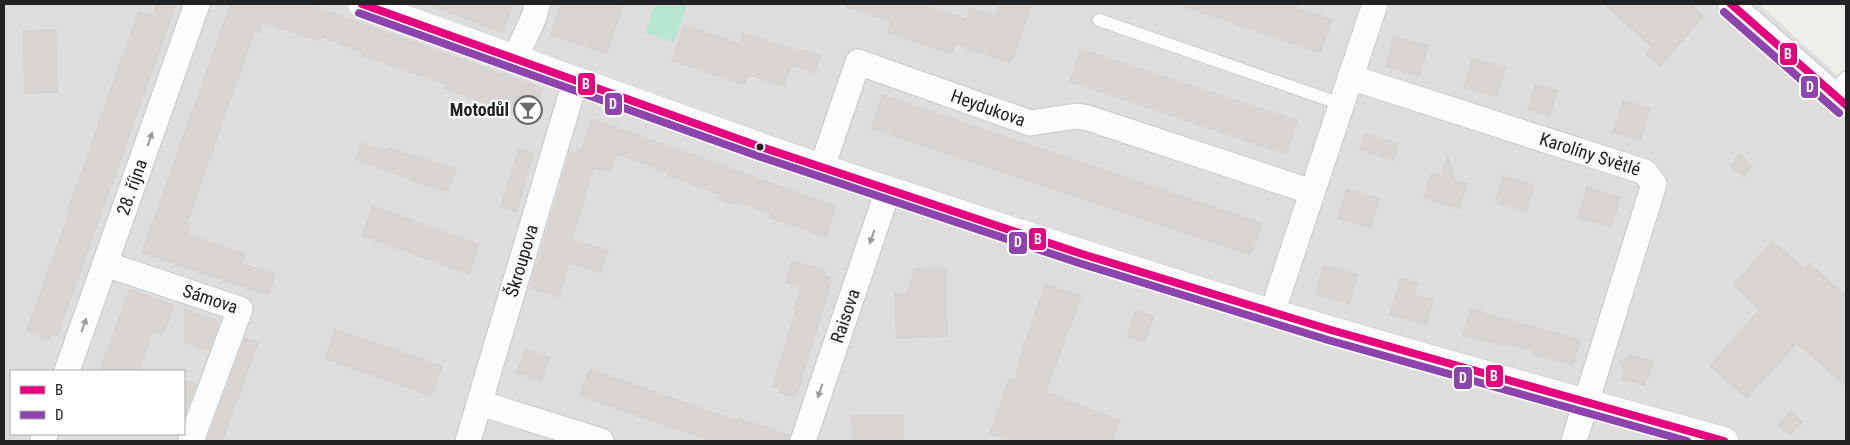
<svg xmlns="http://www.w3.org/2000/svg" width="1850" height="445" font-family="'Roboto Condensed',sans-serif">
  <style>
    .residential { fill: #dfdedc; fill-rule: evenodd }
    .pitch { fill: #b7e6d2 }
    .building { fill: #d7d4d2 }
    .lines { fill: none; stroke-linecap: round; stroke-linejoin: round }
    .service-casing { stroke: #c9c8c7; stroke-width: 14 }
    .minor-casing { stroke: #c9c8c7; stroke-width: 27 }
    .tertiary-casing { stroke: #c9c8c7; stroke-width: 29 }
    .service { stroke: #fdfcfc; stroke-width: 12 }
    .minor { stroke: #fdfcfc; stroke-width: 25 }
    .tertiary { stroke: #fdfcfc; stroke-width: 28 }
    .bus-1-casing { stroke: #fff; stroke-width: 11 }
    .bus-2-casing { stroke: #fff; stroke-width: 11 }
    .bus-1 { stroke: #e5007d; stroke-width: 8 }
    .bus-2 { stroke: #8e44ad; stroke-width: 8 }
    .oneway { fill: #9a9a9a }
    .bus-dot { fill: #222; stroke: #fff; stroke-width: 2 }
    .labels { text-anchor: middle; stroke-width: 4.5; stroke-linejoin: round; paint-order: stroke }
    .street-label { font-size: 18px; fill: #222; stroke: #fff }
    .poi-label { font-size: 18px; font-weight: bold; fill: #222; stroke: #fff; text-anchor: end }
    .line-badge { stroke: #fff; stroke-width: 2 }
    .badge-label { font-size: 14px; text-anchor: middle; font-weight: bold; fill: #fff }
  </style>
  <rect width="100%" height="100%" fill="#f0eeeb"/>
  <!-- residential -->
  <path class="residential" d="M4 4H1759L1846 83V441H4ZM11 371H184V434H11Z"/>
  <!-- pitch -->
  <path class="pitch" d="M655 4H688L674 42 645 33Z"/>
  <!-- building -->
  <path class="building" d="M156 4H177L58 336 52 334 49 340 26 331 69 211H67L71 200 138 11 152 15Z
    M230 4H310L544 88 532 120 444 89 446 85 361 56 362 53 323 38 321 42 263 23 260 33 255 32 188 222 192 223 189 234 246 254 243 263 276 274 269 296 141 253Z
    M429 4H514L503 34 429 5Z
    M560 4H624L607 54 550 36Z
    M846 4H924L966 18 969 7 995 15 999 4H1033L1011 64 956 45 952 55 887 33 890 22 845 7Z
    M1184 4H1287L1333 19 1321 54 1183 7Z
    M1603 4H1691L1705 16 1660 67 1645 54 1651 47Z
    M684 24 739 43 743 32 801 51 802 49 821 55 815 74 792 66 785 87 749 76 745 86 671 61Z
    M57 29 58 93 24 94 23 30Z
    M1393 36 1429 45 1420 77 1385 67Z
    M1080 48 1298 120 1287 155 1069 82Z
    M1472 57 1506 67 1497 98 1463 88Z
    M1535 83 1558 90 1550 117 1527 110Z
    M882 94 1263 223 1251 256 871 129Z
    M1623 99 1651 108 1641 141 1612 133Z
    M592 118 837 206 826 238 769 218 770 214 753 208 735 202 734 205 718 200 720 195 666 176 667 173 617 155 610 173 594 169 573 239 609 250 601 274 569 264 560 298 529 289 570 151 575 153 577 148 581 150Z
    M1364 132 1399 143 1394 161 1359 150Z
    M361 142 386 150 387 147 457 168 448 193 412 182 413 181 355 160Z
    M518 148 534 153 517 213 500 207Z
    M1739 153 1754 166 1744 178 1729 166Z
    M1448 154 1456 180 1468 183 1459 210 1423 198 1431 172 1441 175Z
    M1503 175 1536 185 1527 212 1494 203Z
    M1587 186 1621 197 1612 228 1577 218Z
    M1346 188 1380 198 1371 229 1337 219Z
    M372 205 480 244 469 275 361 236Z
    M1772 240 1805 268 1809 262 1846 295V387L1797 344 1747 399 1709 366 1759 309 1732 285Z
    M792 260 826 270 825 275 833 278 798 394 795 393 794 398 778 393 779 389 772 387 795 311 793 310 800 288 785 283Z
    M1323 264 1358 274 1350 305 1315 295Z
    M947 267 948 337 896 339 894 291 906 294 914 268Z
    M1400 277 1418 282 1415 294 1434 299 1427 326 1389 315Z
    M1045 283 1082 296 1055 369H1054L1047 392 1121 420 1113 441H1010L989 434 1009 378 1015 380 1020 354Z
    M129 288 175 305 163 336 153 332 140 371H99Z
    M184 308 220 321 209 352 184 343Z
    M1470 308 1581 339 1574 366 1532 355 1533 351 1502 344 1501 346 1462 336Z
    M1136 309 1155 316 1145 343 1126 336Z
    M335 328 443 366 432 397 324 359Z
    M245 337 259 342 223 441H206Z
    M525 348 551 357 542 382 516 373Z
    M1630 354 1654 361 1649 379H1647L1645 386 1621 380 1624 370 1619 362Z
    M589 368 737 420 738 417 790 435 789 441H708L579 396Z
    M184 379 197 384 184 419Z
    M1791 410 1803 422 1790 436 1777 425Z
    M851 415H904V441H852Z"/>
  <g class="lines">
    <defs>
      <path id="service" d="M1099 20 1341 104
        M1832 92 1846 77"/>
      <g id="minor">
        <path d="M1731 4 1846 105"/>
        <path d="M515 58 534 17 537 4"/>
        <path id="s1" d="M1350 77 1645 172 1654 184 1574 441"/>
        <path id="s2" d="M822 167 858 62 1030 123 1077 116 1088 118 1312 192"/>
        <path id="s3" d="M105 264 240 309 191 441"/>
        <path d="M1272 313 1375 4"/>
        <path id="s4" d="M67 371 197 4"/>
        <path d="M480 403 601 441"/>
        <path d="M43 441 45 434"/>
        <path id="s5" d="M468 441 575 82"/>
        <path id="s6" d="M803 441 888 190"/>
      </g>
      <path id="tertiary" d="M362 4C538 66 713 133 891 191 1018 233 1146 275 1275 314 1424 358 1574 400 1724 441"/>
    </defs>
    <!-- service casing -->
    <use href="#service" class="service-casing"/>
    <!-- minor casing -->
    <use href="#minor" class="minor-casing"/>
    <!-- tertiary casing -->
    <use href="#tertiary" class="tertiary-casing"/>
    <!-- service -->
    <use href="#service" class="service"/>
    <!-- minor -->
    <use href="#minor" class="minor"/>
    <!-- tertiary -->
    <use href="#tertiary" class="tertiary"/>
    <defs>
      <path id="bus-1" d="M362 4 758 146 1082 254 1331 330 1724 441
        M1731 4 1846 105"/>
      <path id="bus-2" d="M1724 12 1839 113
        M359 13 755 155 1079 263 1328 340 1687 441"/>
    </defs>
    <!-- bus-1 casing -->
    <use href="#bus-1" class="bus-1-casing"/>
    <!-- bus-2 casing -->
    <use href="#bus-2" class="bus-2-casing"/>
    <!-- bus-1 -->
    <use href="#bus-1" class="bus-1"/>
    <!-- bus-2 -->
    <use href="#bus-2" class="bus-2"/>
  </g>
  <!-- one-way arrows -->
  <defs><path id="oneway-solid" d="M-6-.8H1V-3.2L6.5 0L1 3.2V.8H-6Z" transform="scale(1.25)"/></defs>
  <g class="oneway">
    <use href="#oneway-solid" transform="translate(150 139) rotate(-71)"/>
    <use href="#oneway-solid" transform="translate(872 237) rotate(109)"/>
    <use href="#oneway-solid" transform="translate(84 325) rotate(-71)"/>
    <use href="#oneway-solid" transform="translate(820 391) rotate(109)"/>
  </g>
  <!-- icons -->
  <defs>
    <symbol id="bar-ring" viewBox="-11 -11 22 22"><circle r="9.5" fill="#fff" stroke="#6a6968" stroke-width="1.5"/><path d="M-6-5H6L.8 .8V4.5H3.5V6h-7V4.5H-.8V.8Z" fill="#6a6968"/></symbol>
  </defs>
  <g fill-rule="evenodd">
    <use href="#bar-ring" x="512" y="94" width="32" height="32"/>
  </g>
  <!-- markers -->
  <circle class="bus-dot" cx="760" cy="147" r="4.5"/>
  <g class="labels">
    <!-- street labels -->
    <g class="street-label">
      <text dy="6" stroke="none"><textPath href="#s2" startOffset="249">Heydukova</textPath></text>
      <text dy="6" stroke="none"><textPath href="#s1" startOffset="252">Karolíny Světlé</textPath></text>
      <text dy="6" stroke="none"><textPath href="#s4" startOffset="195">28. října</textPath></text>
      <text dy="6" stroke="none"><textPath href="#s5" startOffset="188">Škroupova</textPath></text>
      <text dy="6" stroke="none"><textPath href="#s3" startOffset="111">Sámova</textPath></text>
      <text dy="6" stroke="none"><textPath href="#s6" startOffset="132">Raisova</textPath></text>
    </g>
    <!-- poi labels -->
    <g class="poi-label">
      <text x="509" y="116">Motodůl</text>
    </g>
  </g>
  <g class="line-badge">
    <rect x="1779" y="42" width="19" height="24" rx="5" fill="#e5007d"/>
    <rect x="577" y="72" width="19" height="24" rx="5" fill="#e5007d"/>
    <rect x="1800" y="75" width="19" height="24" rx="5" fill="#8e44ad"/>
    <rect x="604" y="92" width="19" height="24" rx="5" fill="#8e44ad"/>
    <rect x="1028" y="227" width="19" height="24" rx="5" fill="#e5007d"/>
    <rect x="1008" y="231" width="20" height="24" rx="5" fill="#8e44ad"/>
    <rect x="1485" y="364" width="19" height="24" rx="5" fill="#e5007d"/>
    <rect x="1453" y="366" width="20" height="24" rx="5" fill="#8e44ad"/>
  </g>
  <g class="badge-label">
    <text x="1788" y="59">B</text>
    <text x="586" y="89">B</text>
    <text x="1810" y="92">D</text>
    <text x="613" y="109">D</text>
    <text x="1038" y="244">B</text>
    <text x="1018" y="247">D</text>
    <text x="1494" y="381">B</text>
    <text x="1463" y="383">D</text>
  </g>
  <!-- border -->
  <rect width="1850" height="445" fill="none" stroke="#222222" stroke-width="10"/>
  <!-- legend -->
  <rect x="10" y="370" width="175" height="65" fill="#ffffff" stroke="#a7a7a7"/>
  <rect x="20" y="386" width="25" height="8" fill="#e5007d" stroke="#a7a7a7"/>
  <text x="55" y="395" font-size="15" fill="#222222">B</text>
  <rect x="20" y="411" width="25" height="8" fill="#8e44ad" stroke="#a7a7a7"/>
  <text x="55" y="420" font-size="15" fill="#222222">D</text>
</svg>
